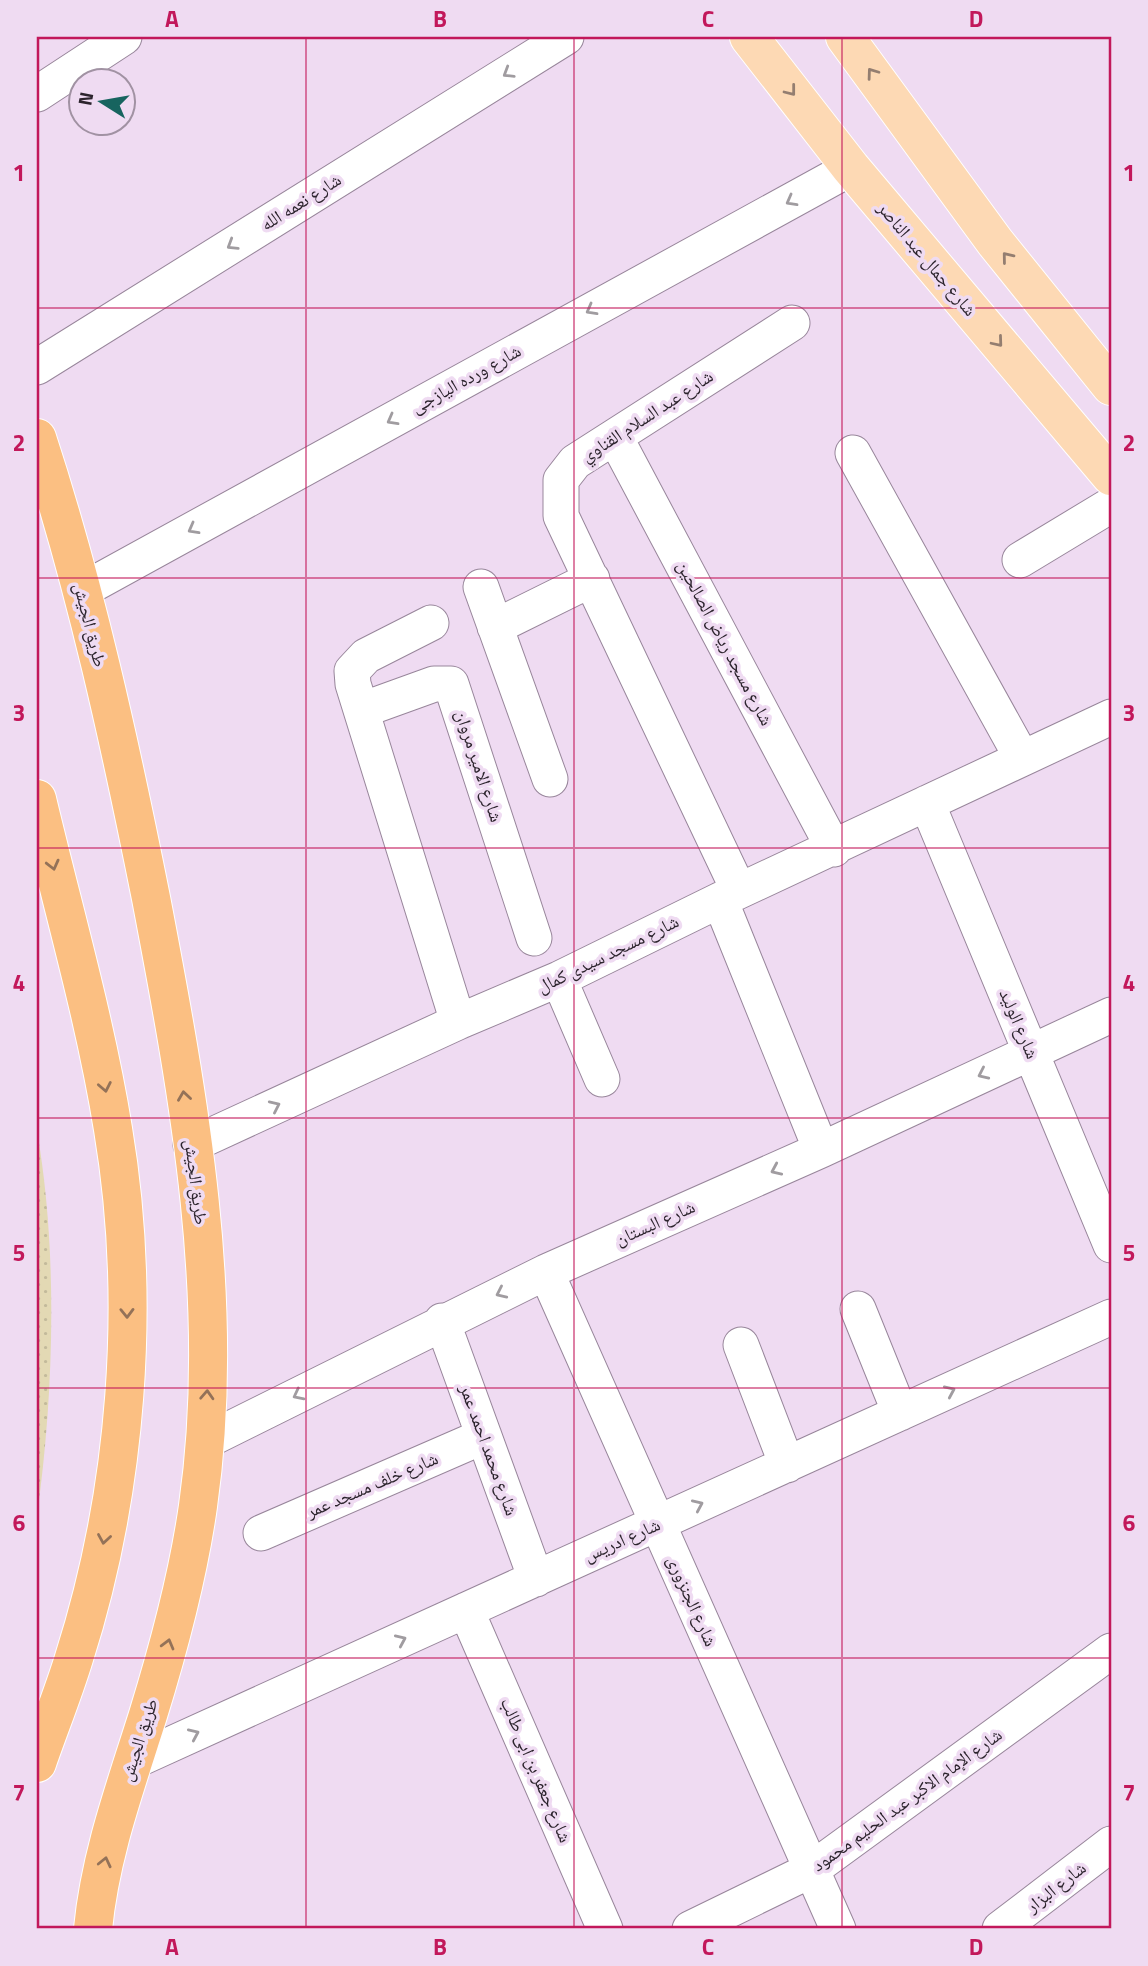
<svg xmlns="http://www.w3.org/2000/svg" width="1148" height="1966" font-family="'Titillium Web','Noto Naskh Arabic',sans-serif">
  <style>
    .sand { fill: url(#sand-dots) }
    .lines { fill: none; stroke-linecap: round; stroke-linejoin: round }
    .street-casing { stroke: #98869b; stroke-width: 37 }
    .primary-casing { stroke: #fff; stroke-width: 40 }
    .highway-casing { stroke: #fff; stroke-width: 40 }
    .street { stroke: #fff; stroke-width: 35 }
    .primary { stroke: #fdd9b4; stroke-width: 38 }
    .highway { stroke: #fbbf82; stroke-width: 38 }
    .oneway { stroke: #a09ca0 }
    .oneway2 { stroke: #947e70 }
    .oneway3 { stroke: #947258 }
    .grid { fill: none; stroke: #c2185b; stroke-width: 2; stroke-opacity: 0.55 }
    .labels { text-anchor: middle; stroke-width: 7; stroke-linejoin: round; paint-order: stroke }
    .street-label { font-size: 18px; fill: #2c242d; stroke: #efdbf2 }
    .neatline { fill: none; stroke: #c2185b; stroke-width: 2.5 }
    .grid-label { font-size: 23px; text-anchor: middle; font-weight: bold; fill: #c2185b }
  </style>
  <defs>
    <pattern id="sand-dots" width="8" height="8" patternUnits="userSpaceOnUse" patternTransform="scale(1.75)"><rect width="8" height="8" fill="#e3d9b4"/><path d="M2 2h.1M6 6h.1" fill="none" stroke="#c3ba9b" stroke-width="1.8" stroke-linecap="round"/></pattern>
  </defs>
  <rect width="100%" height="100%" fill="#efdbf2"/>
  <!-- sand -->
  <path class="sand" d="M37 1131C58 1251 54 1394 37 1515Z"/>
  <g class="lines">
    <defs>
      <path id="street" d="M37 94 124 37
        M37 367 566 37
        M615 437 834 849
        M853 453 1022 758
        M1020 560 1111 505
        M481 587 550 779
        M81 591 851 168
        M431 623 366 656 352 671 353 684 458 1022
        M495 627 592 579
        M362 710 434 684H451L534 938
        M927 803 1111 1245
        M739 891 561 516V480L575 462 792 323
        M720 900 821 1150
        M559 979 602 1079
        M191 1145 458 1022 559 979 720 900 1111 717
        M546 1272 838 1929
        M858 1309 900 1413
        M442 1321 536 1579
        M741 1345 787 1465
        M204 1442 546 1272 821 1150 1111 1015
        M261 1533 484 1436
        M466 1610 605 1929
        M132 1762 1111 1317
        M690 1929 811 1870 1111 1651
        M1000 1929 1111 1844"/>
      <path id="primary" d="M749 37 851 168 1111 476
        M845 37 995 242 1111 386"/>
      <path id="highway" d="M37 438C86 588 120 743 151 898 189 1097 227 1304 198 1506 188 1577 169 1647 148 1715 126 1785 100 1855 93 1929
        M37 799C63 909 95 1018 113 1129 142 1302 127 1492 74 1658 63 1694 49 1728 37 1763"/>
    </defs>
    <!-- street casing -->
    <use href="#street" class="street-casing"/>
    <!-- primary casing -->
    <use href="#primary" class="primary-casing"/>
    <!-- highway casing -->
    <use href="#highway" class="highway-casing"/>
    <!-- street -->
    <use href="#street" class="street"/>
    <!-- primary -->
    <use href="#primary" class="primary"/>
    <!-- highway -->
    <use href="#highway" class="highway"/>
  </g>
  <!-- one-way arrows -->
  <defs><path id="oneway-chevron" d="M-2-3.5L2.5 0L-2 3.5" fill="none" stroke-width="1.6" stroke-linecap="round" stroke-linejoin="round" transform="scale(1.75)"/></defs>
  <g class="oneway">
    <use href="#oneway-chevron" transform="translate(508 73) rotate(148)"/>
    <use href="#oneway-chevron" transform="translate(791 201) rotate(151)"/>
    <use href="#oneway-chevron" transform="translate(232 245) rotate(148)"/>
    <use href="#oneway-chevron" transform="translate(591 310) rotate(151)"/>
    <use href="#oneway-chevron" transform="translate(392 420) rotate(151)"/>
    <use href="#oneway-chevron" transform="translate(193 529) rotate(151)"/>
    <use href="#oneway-chevron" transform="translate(983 1074) rotate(155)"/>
    <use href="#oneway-chevron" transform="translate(275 1106) rotate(-25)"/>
    <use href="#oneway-chevron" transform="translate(776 1170) rotate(156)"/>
    <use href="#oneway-chevron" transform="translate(501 1293) rotate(155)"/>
    <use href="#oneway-chevron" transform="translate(950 1391) rotate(-24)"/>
    <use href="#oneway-chevron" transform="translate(298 1395) rotate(153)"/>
    <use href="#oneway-chevron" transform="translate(698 1505) rotate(-24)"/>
    <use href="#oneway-chevron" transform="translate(401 1640) rotate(-24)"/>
    <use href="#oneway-chevron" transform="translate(194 1734) rotate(-24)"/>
  </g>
  <g class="oneway2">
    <use href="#oneway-chevron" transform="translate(872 73) rotate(-126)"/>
    <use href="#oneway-chevron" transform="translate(791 91) rotate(52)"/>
    <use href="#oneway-chevron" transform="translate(1007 257) rotate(-129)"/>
    <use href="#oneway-chevron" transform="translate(998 342) rotate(50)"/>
  </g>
  <g class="oneway3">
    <use href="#oneway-chevron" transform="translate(53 865) rotate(76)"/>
    <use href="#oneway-chevron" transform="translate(105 1087) rotate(79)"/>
    <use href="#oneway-chevron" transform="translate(184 1096) rotate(-98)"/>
    <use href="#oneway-chevron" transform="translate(127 1313) rotate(89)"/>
    <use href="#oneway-chevron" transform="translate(207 1395) rotate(-87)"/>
    <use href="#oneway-chevron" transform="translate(104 1539) rotate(99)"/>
    <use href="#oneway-chevron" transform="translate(168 1644) rotate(-75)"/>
    <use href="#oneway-chevron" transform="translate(105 1862) rotate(-77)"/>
  </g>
  <!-- grid -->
  <path class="grid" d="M306 37V1929M574 37V1929M842 37V1929M37 308H1111M37 578H1111M37 848H1111M37 1118H1111M37 1388H1111M37 1658H1111"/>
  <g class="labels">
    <!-- street labels -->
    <g class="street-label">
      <text transform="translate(301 202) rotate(-32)" y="6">شارع نعمه الله</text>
      <text transform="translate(927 259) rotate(50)" y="6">شارع جمال عبد الناصر</text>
      <text transform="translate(466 379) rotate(-29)" y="6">شارع ورده اليازجى</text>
      <text transform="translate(647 416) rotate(-33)" y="6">شارع عبد السلام القناوي</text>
      <text transform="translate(90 625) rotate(76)" y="6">طريق الجيش</text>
      <text transform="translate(725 643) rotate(62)" y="6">شارع مسجد رياض الصالحين</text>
      <text transform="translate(479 766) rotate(72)" y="6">شارع الامير مروان</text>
      <text transform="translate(608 954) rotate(-26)" y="6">شارع مسجد سيدى كمال</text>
      <text transform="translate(1019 1024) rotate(67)" y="6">شارع الوليد</text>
      <text transform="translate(196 1182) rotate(83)" y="6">طريق الجيش</text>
      <text transform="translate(655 1223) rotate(-24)" y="6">شارع البستان</text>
      <text transform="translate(489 1450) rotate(70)" y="6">شارع محمد احمد عمر</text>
      <text transform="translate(372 1485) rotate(-23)" y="6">شارع خلف مسجد عمر</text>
      <text transform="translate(622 1540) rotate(-24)" y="6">شارع ادريس</text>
      <text transform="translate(692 1601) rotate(66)" y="6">شارع الجنزورى</text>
      <text transform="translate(139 1740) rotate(-72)" y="6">طريق الجيش</text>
      <text transform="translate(536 1770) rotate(67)" y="6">شارع جعفر بن ابى طالب</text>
      <text transform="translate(907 1800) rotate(-36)" y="6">شارع الإمام الاكبر عبد الحليم محمود</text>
      <text transform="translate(1056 1887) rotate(-38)" y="6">شارع البزار</text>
    </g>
  </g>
  <!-- border -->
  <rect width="1148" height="1966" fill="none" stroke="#efdbf2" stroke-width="77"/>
  <!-- north arrow -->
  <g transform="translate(102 102) rotate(281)"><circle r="33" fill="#efdbf2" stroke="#a192a3" stroke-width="2"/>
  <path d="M0-5L12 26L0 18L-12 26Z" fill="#17645f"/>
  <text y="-10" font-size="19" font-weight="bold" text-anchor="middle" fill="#2c242d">N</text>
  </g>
  <rect x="38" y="38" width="1072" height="1889" class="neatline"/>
  <g class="grid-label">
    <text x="172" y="27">A</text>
    <text x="440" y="27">B</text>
    <text x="708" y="27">C</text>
    <text x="976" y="27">D</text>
    <text x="19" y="181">1</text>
    <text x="1129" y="181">1</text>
    <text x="19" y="451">2</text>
    <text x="1129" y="451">2</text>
    <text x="19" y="721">3</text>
    <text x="1129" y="721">3</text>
    <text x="19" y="991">4</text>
    <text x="1129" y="991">4</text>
    <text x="19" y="1261">5</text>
    <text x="1129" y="1261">5</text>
    <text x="19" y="1531">6</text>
    <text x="1129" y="1531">6</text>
    <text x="19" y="1801">7</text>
    <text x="1129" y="1801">7</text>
    <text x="172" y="1955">A</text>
    <text x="440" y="1955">B</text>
    <text x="708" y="1955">C</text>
    <text x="976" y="1955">D</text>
  </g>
</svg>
